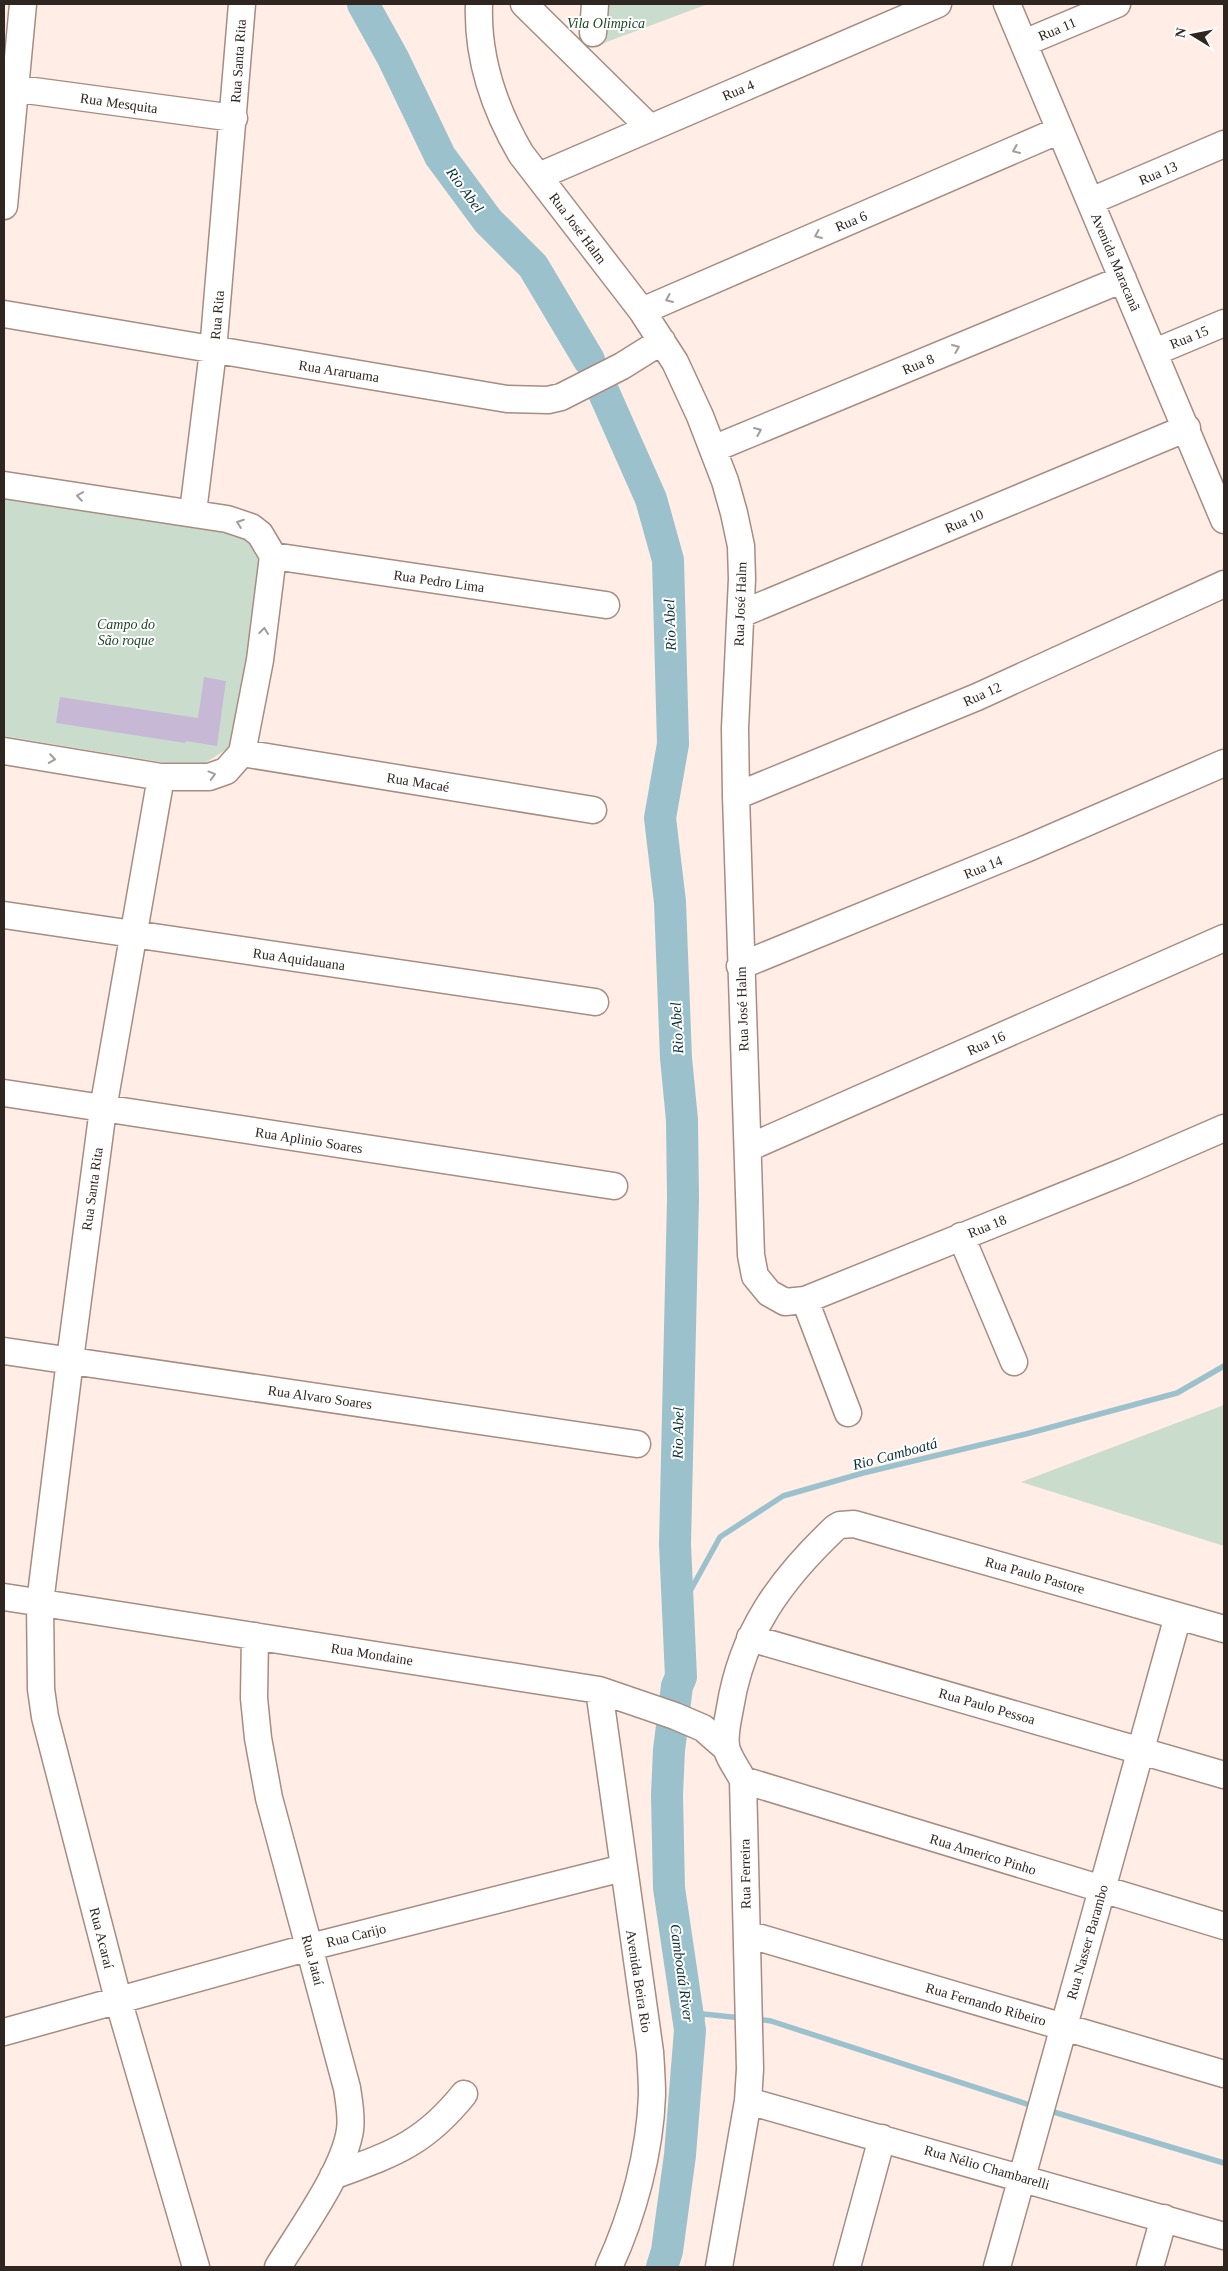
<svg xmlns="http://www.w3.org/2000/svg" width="1228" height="2271" font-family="Georgia,serif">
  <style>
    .green { fill: #caddcd }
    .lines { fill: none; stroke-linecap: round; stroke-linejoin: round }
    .stream { stroke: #9bc2cc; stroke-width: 5.5 }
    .river { stroke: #9bc2cc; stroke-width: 32 }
    .building { fill: #c7b9d6 }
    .minor-casing { stroke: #a78c82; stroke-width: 29 }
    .minor { stroke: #fff; stroke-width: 26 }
    .oneway { stroke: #a29d9b }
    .labels { text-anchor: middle; stroke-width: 4; stroke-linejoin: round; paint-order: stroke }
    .park-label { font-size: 14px; font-style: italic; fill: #1d4726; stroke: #fff }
    .street-label { font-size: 14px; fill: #302621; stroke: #fff }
    .water-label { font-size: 15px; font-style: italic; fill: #093038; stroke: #fff }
  </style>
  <rect width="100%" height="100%" fill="#ffede6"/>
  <!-- green -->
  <path class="green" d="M588 4H708L588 49Z
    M4 488 246 532 265 566 232 746 197 768 4 736Z
    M1224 1405V1546L1021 1482Z"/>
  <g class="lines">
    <!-- stream -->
    <path class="stream" d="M681 1677 689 1593 720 1537 783 1496 863 1473 1026 1434 1177 1393 1224 1366
      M756 2019 771 2021 1036 2107
      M687 2070 703 2014 742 2018
      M1047 2110 1224 2163"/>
    <!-- river -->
    <path class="river" d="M363 4 393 58 440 156 488 221 533 266 589 360
      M604 393 651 499 668 560 673 744 660 818 670 902 676 1058 682 1120 683 1199 675 1544 681 1677 677 1686 669 1750 667 1795 669 1888 690 2030 680 2155 667 2251 662 2267"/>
  </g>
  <!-- building -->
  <path class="building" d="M204 677 226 681 217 746 186 741 185 743 56 723 60 697 198 718Z"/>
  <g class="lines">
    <defs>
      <path id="minor" d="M479 4C477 58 494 108 521 154L642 311 675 362 700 416 725 481 734 513 741 546 742 579 735 728 736 796 751 1255 755 1276 769 1293 785 1302 805 1300 1125 1171 1224 1128
        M524 4 650 128
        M1007 4 1224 520
        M593 33 595 4
        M1024 43 1117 4
        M4 87 234 118
        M539 176 938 4
        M1091 201 1224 144
        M4 206 23 4
        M642 311 1060 130
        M4 314 507 399 548 400 561 397 622 366 662 341
        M1155 352 1224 323
        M713 449 1123 279
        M4 485 227 519 251 527 260 534 273 556 260 660 242 753 226 771 209 777H161L4 751
        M193 512 213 351 242 4
        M273 556 606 605
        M741 614 1187 428
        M242 753 593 810
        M161 777 103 1109 70 1360 40 1603 41 1689 45 1717 118 1999 196 2267
        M736 796 977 697 1224 584
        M4 915 595 1002
        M740 966 1028 848 1224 763
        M4 1093 614 1186
        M748 1148 1224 938
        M961 1236 1014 1362
        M805 1300 848 1413
        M4 1351 637 1444
        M4 1597 599 1690 675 1716 703 1728 726 1748
        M255 1636 254 1698 258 1738 269 1798 347 2088C349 2102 352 2116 350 2130 344 2171 300 2231 278 2267
        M750 1638 1224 1775
        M599 1690 650 2052C651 2067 652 2081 652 2095 650 2153 633 2215 609 2267
        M743 1780 1224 1926
        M747 1934 1224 2074
        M4 2032 310 1947 623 1868
        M748 2101 1224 2236
        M333 2176C392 2154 423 2145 464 2094
        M719 2267 748 2101 750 2069 743 1780C738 1770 730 1760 727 1750 723 1738 728 1720 730 1708 742 1632 780 1580 835 1528L840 1525 854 1524 1224 1629
        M847 2267 882 2138
        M997 2267 1178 1616
        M1150 2267 1164 2218"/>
    </defs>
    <!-- minor casing -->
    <use href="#minor" class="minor-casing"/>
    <!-- minor -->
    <use href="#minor" class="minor"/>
  </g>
  <!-- one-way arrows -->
  <defs><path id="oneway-chevron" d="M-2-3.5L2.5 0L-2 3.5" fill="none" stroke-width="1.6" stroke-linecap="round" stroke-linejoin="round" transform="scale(1.25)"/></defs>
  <g class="oneway">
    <use href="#oneway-chevron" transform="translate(1016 150) rotate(157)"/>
    <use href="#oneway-chevron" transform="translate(818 235) rotate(157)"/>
    <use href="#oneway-chevron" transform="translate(669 299) rotate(157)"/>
    <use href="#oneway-chevron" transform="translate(956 348) rotate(-23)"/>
    <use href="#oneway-chevron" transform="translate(758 431) rotate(-23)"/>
    <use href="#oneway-chevron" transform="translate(80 496) rotate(-172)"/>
    <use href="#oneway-chevron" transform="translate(240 523) rotate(-160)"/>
    <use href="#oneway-chevron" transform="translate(264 631) rotate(-83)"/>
    <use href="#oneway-chevron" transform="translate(52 759) rotate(9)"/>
    <use href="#oneway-chevron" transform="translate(212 775) rotate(-15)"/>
  </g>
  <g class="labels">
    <!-- park labels -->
    <g class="park-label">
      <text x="606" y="28">Vila Olimpica</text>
      <text x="126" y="629">Campo do<tspan x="126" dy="16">São roque</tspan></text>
    </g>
    <!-- street labels -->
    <g class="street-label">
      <text transform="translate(1057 29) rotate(-23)" y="5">Rua 11</text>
      <text transform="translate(238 61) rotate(-86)" y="5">Rua Santa Rita</text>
      <text transform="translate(738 90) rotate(-23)" y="5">Rua 4</text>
      <text transform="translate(119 103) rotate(8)" y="5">Rua Mesquita</text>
      <text transform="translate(1158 173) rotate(-23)" y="5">Rua 13</text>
      <text transform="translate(851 221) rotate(-23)" y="5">Rua 6</text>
      <text transform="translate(578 228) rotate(53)" y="5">Rua José Halm</text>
      <text transform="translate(1116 262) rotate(67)" y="5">Avenida Maracanã</text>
      <text transform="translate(217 315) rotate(-85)" y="5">Rua Rita</text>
      <text transform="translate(1189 337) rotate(-22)" y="5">Rua 15</text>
      <text transform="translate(918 364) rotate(-23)" y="5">Rua 8</text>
      <text transform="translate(339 371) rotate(9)" y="5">Rua Araruama</text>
      <text transform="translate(964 521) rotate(-23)" y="5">Rua 10</text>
      <text transform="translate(439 581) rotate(8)" y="5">Rua Pedro Lima</text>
      <text transform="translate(740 604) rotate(-88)" y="5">Rua José Halm</text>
      <text transform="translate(982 694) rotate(-24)" y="5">Rua 12</text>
      <text transform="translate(418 782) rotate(9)" y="5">Rua Macaé</text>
      <text transform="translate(983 867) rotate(-22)" y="5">Rua 14</text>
      <text transform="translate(299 959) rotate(8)" y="5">Rua Aquidauana</text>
      <text transform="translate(742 1009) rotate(-92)" y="5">Rua José Halm</text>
      <text transform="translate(986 1043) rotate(-24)" y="5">Rua 16</text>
      <text transform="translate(309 1140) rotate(9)" y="5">Rua Aplinio Soares</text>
      <text transform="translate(92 1189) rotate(-82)" y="5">Rua Santa Rita</text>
      <text transform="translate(987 1226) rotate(-22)" y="5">Rua 18</text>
      <text transform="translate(320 1397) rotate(8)" y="5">Rua Alvaro Soares</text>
      <text transform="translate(1035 1575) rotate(16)" y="5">Rua Paulo Pastore</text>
      <text transform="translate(372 1654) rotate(9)" y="5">Rua Mondaine</text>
      <text transform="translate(987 1706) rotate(16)" y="5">Rua Paulo Pessoa</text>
      <text transform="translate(983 1854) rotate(17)" y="5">Rua Americo Pinho</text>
      <text transform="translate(745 1874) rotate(-91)" y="5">Rua Ferreira</text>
      <text transform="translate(356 1935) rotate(-14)" y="5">Rua Carijo</text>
      <text transform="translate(102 1938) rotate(76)" y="5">Rua Acaraí</text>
      <text transform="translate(1087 1942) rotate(-74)" y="5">Rua Nasser Barambo</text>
      <text transform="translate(313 1960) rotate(75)" y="5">Rua Jataí</text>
      <text transform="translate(639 1981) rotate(81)" y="5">Avenida Beira Rio</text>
      <text transform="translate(986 2004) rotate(16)" y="5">Rua Fernando Ribeiro</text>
      <text transform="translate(987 2167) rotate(16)" y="5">Rua Nélio Chambarelli</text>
    </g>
    <!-- water labels -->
    <g class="water-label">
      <text transform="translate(465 190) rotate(54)" y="5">Rio Abel</text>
      <text transform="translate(670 625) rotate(-92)" y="5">Rio Abel</text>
      <text transform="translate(677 1028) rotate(-93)" y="5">Rio Abel</text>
      <text transform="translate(678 1433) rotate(-89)" y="5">Rio Abel</text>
      <text transform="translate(895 1454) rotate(-15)" y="5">Rio Camboatá</text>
      <text transform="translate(682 1973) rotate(82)" y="5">Camboatá River</text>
    </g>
  </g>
  <!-- border -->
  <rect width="1228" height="2271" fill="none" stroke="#302621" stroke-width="10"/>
  <!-- north arrow -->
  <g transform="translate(1193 35) rotate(280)" stroke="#ffffff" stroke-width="4" paint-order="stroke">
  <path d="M0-4L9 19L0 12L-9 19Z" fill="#302621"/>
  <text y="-8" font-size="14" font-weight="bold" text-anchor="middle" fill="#302621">N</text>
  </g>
</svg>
